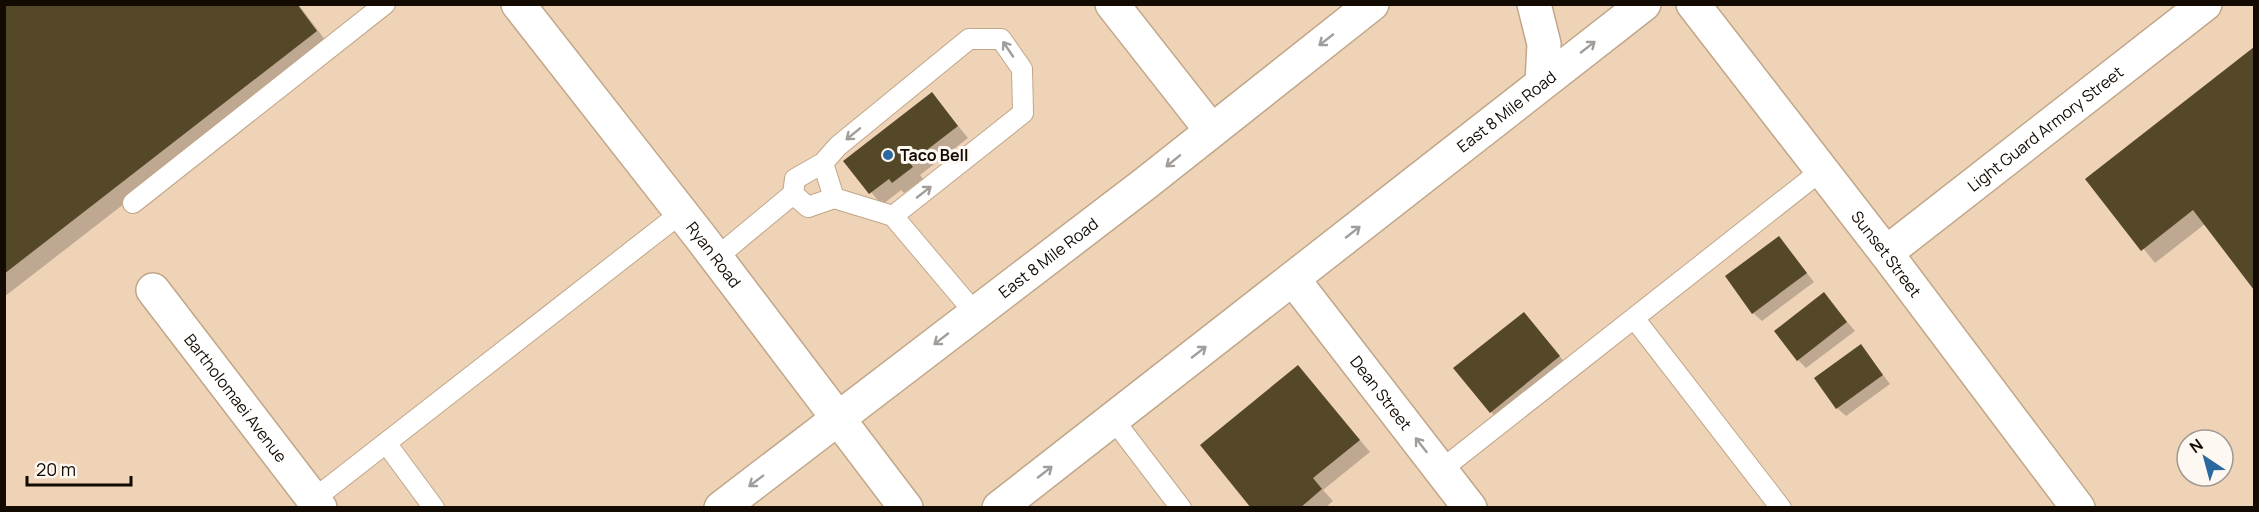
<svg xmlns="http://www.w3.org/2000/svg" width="2259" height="512" font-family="Manrope,sans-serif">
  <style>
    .shadow { fill: #0003 }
    .building { fill: #554829 }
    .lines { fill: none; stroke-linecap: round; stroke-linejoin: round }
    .lane-casing { stroke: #c1a689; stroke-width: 22 }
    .street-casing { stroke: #c1a689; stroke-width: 36 }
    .secondary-casing { stroke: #c1a689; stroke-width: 36 }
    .highway-casing { stroke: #c1a689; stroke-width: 36 }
    .lane { stroke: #fff; stroke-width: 20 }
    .street { stroke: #fff; stroke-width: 33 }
    .secondary { stroke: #fff; stroke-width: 33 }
    .highway { stroke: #fff; stroke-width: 33 }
    .oneway { stroke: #a19d9a }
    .poi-dot { fill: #2a699f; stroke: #fef8f2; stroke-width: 2 }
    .labels { text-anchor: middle; stroke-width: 6; stroke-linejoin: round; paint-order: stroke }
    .street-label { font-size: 16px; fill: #130a02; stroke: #fef8f2 }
    .poi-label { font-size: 16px; font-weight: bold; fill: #130a02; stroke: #fef8f2; text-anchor: start }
  </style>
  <rect width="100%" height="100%" fill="#efd3b6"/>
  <!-- shadow -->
  <path class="shadow" d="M4 4H298L329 45 4 297Z
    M2254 48V287L2205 224 2155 263 2087 179Z
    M932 94 968 138 920 175 923 179 904 193 901 190 882 205 845 161Z
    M1779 238 1814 282 1762 321 1753 313Z
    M1824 294 1855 331 1806 368 1798 360Z
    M1524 314 1567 365 1499 420 1491 412Z
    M1861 346 1890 384 1846 416 1837 408Z
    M1298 367 1370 452 1323 490 1333 501 1325 508H1253Z"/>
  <!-- building -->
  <path class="building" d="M4 4H297L317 31 4 274Z
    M2254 47V290L2193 210 2141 251 2085 179Z
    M932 92 958 126 910 163 913 167 892 183 889 179 869 194 843 161Z
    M1779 236 1807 273 1752 314 1725 276Z
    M1824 292 1847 322 1797 361 1774 331Z
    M1524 312 1560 356 1490 413 1453 368Z
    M1861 344 1883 375 1836 409 1814 378Z
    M1298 365 1360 440 1313 478 1322 489 1300 508H1251L1200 445Z"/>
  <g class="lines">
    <defs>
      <path id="lane" d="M793 194 808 207 834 198 893 216 1023 113 1022 69 1001 39H969L838 146 823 163
        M133 203 385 4
        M893 216 975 313
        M716 258 793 194 795 179 823 163 834 198
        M1634 318 1781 508
        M1113 419 1181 508
        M386 443 434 508
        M1441 470 1822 170
        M314 499 681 213"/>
      <g id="street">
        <path d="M1112 4 1211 130"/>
        <path id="s1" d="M1693 4 1886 253 2078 508"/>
        <path id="s2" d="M1886 253 2205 4"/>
        <path id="s3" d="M1293 279 1470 508"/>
        <path id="s4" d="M153 290 320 508"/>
      </g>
      <g id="secondary">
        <path id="s5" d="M518 4 702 239 906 508"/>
      </g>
      <g id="highway">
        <path d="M1534 4 1544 44 1542 83"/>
        <path id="s6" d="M721 508 1146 183 1372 4"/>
        <path id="s7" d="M999 508 1644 4"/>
      </g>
    </defs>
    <!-- lane casing -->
    <use href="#lane" class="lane-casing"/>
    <!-- street casing -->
    <use href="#street" class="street-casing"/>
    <!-- secondary casing -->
    <use href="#secondary" class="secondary-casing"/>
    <!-- highway casing -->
    <use href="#highway" class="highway-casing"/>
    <!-- lane -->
    <use href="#lane" class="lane"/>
    <!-- street -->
    <use href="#street" class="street"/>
    <!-- secondary -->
    <use href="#secondary" class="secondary"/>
    <!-- highway -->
    <use href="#highway" class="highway"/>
  </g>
  <!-- one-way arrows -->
  <defs><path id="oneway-shaft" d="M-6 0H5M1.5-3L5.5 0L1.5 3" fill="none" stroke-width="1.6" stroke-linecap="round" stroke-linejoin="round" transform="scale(1.5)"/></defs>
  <g class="oneway">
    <use href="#oneway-shaft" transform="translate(1326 40) rotate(142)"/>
    <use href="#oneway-shaft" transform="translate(1588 47) rotate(-38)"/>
    <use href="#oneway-shaft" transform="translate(1008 49) rotate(-124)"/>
    <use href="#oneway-shaft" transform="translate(853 134) rotate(141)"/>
    <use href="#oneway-shaft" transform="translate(1173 161) rotate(141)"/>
    <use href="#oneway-shaft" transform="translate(924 192) rotate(-38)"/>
    <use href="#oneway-shaft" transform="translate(1353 232) rotate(-38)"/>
    <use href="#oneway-shaft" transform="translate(941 339) rotate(142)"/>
    <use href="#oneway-shaft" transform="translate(1199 352) rotate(-38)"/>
    <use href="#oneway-shaft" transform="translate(1421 445) rotate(-128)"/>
    <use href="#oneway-shaft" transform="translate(1045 472) rotate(-38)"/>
    <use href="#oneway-shaft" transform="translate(756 481) rotate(143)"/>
  </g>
  <!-- markers -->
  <circle class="poi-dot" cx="888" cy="155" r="6"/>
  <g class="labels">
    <!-- street labels -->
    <g class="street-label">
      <text dy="6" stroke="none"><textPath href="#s7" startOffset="644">East 8 Mile Road</textPath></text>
      <text dy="6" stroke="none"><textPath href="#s2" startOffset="202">Light Guard Armory Street</textPath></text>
      <text dy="6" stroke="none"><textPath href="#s5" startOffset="318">Ryan Road</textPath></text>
      <text dy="6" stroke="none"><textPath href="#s1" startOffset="316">Sunset Street</textPath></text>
      <text dy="6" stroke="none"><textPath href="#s6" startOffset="412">East 8 Mile Road</textPath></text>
      <text dy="6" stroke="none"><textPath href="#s3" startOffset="144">Dean Street</textPath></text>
      <text dy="6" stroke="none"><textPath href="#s4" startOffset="136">Bartholomaei Avenue</textPath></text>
    </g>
    <!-- poi labels -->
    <g class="poi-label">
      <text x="900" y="161">Taco Bell</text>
    </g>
  </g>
  <!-- border -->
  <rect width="2259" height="512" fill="none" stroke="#130a02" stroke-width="12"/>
  <!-- north arrow -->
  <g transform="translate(2205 458) rotate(324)"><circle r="28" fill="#fef8f2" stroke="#a09992" stroke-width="1.5"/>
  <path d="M0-4.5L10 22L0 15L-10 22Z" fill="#2a699f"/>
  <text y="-9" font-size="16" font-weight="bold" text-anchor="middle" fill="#130a02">N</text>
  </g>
  <!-- scale -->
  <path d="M27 476v9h104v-9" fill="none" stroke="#130a02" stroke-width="3"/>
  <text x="36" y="476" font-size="18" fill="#130a02" stroke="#fef8f2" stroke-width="4.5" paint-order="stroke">20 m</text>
</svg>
